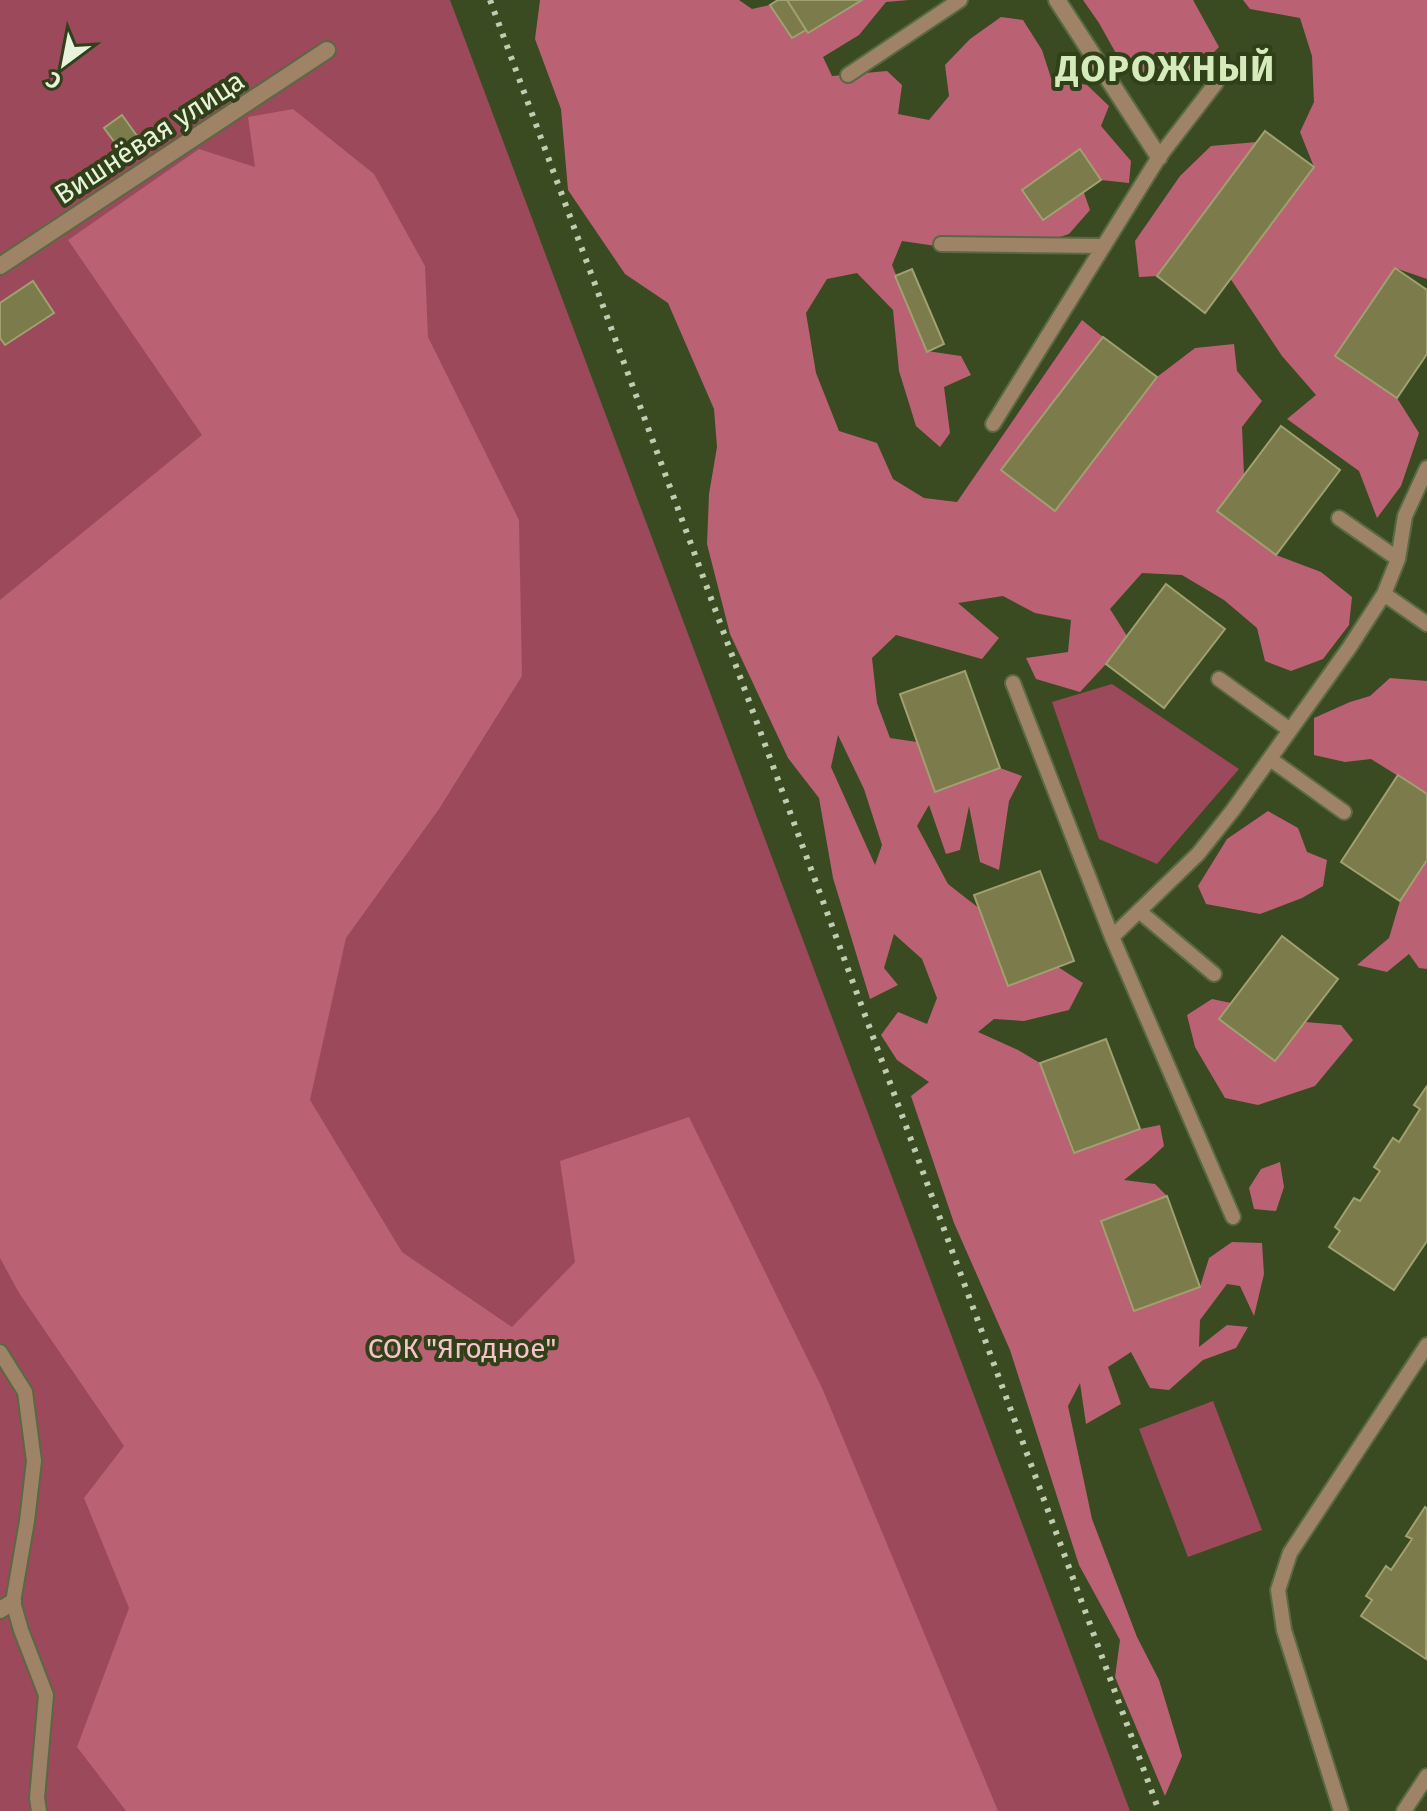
<svg xmlns="http://www.w3.org/2000/svg" width="1427" height="1811" font-family="'Fira Sans',sans-serif">
  <style>
    .green { fill: #9c495b }
    .forest { fill: #ba6174; fill-rule: evenodd }
    .building { fill: #7b7b4b; stroke: #a0a070; stroke-width: 2 }
    .lines { fill: none; stroke-linecap: round; stroke-linejoin: round }
    .lane-casing { stroke: #596943; stroke-width: 18 }
    .street-casing { stroke: #596943; stroke-width: 20 }
    .lane { stroke: #9e8366; stroke-width: 14 }
    .street { stroke: #9e8366; stroke-width: 16 }
    .rail { stroke: #c0cdb1; stroke-width: 6; stroke-dasharray: 4 8; stroke-linecap: butt }
    .labels { text-anchor: middle; stroke-width: 8; stroke-linejoin: round; paint-order: stroke }
    .street-label { font-size: 28px; fill: #e8f3db; stroke: #304018 }
    .park-label { font-size: 28px; fill: #f6c3cb; stroke: #304018 }
    .district-label { font-size: 36px; font-weight: bold; letter-spacing: 2px; fill: #d5ebbb; stroke: #304018 }
  </style>
  <rect width="100%" height="100%" fill="#3a4b22"/>
  <!-- green -->
  <path class="green" d="M0 0H450L1130 1811H0Z
    M1112 684 1239 769 1157 864 1099 839 1052 702Z
    M1213 1401 1262 1530 1188 1557 1139 1429Z"/>
  <!-- forest -->
  <path class="forest" d="M540 0H739L752 9 770 5 792 38 806 30 808 33 862 0H909L886 2 859 35 823 57 832 76 887 71 902 85 898 114 929 120 949 96 945 65 970 39 1001 17 1023 20 1042 50 1051 78 1087 85 1109 106 1101 126 1131 161 1129 183 1101 180 1080 149 1022 190 1044 220 1083 190 1090 210 1069 234 1014 252 956 249 902 241 892 265 927 351 961 356 971 375 944 387 950 433 940 447 916 426 899 371 893 310 857 273 827 279 806 313 816 373 839 431 877 443 893 479 924 498 957 502 1082 320 1103 337 1001 470 1055 511 1157 377 1195 348 1234 344 1237 371 1262 401 1242 427 1244 475 1218 511 1276 555 1321 572 1352 597 1349 625 1323 659 1291 671 1265 661 1257 628 1224 600 1182 575 1142 573 1110 609 1127 636 1106 664 1080 692 1036 679 1026 658 1068 652 1071 620 1035 613 1003 596 958 603 999 638 982 659 896 635 872 658 877 703 890 738 917 742 935 791 1000 768 1022 776 1009 801 999 870 980 862 969 806 960 850 946 854 929 805 917 826 948 884 980 909 1008 985 1058 967 1083 983 1069 1010 1024 1021 994 1019 978 1032 1018 1050 1040 1063 1073 1153 1140 1129 1160 1125 1164 1146 1148 1161 1124 1180 1155 1184 1167 1196 1101 1221 1134 1311 1200 1287 1209 1258 1232 1242 1262 1243 1264 1274 1254 1316 1240 1286 1227 1284 1200 1320 1199 1347 1227 1325 1248 1327 1236 1348 1203 1360 1169 1390 1150 1388 1131 1352 1108 1367 1121 1404 1086 1424 1080 1383 1068 1406 1092 1519 1137 1637 1159 1680 1182 1756 1165 1796 1115 1677 1120 1640 1079 1565 1010 1350 954 1223 911 1096 929 1082 897 1060 881 1035 898 1012 927 1024 937 998 922 959 894 934 884 968 898 985 870 999 833 878 819 798 788 758 730 634 707 544 709 494 717 447 714 409 668 303 625 274 568 190 561 109 535 39ZM838 735 864 789 882 845 875 865 831 767Z
    M1083 0H1193L1219 47 1195 71 1127 73 1099 23Z
    M1243 0H1427V279L1395 268 1335 355 1397 398 1419 433 1401 486 1377 518 1359 471 1287 419 1316 395 1282 356 1230 278 1314 167 1300 132 1314 102 1312 56 1300 18 1250 9Z
    M293 109 374 174 425 266 428 337 519 520 522 676 439 809 346 938 310 1100 402 1252 512 1327 575 1262 560 1161 689 1117 823 1390 998 1811H126L77 1747 129 1608 84 1498 124 1446 19 1293 0 1258V600L202 435 68 240 199 149 255 167 248 117Z
    M1257 142 1157 276 1139 277 1135 241 1180 176 1211 146Z
    M1390 678 1427 681V794L1371 759 1345 762 1314 755V718L1350 702 1370 696Z
    M1268 811 1298 828 1307 852 1327 860 1323 886 1302 898 1260 914 1206 904 1198 886 1227 839Z
    M1427 860V969L1419 968 1409 954 1387 972 1357 965 1389 938 1400 901Z
    M1212 999 1231 1003 1219 1019 1275 1061 1305 1022 1341 1025 1353 1040 1315 1086 1258 1105 1225 1098 1195 1047 1187 1015Z
    M1280 1162 1284 1187 1276 1211 1254 1209 1249 1188 1261 1169Z"/>
  <!-- building -->
  <path class="building" d="M778 0H787L806 30 792 38 770 5Z
    M787 0H862L808 33Z
    M122 115 145 147 127 159 104 128Z
    M1265 131 1314 167 1205 313 1157 276Z
    M1080 149 1101 180 1043 220 1022 190Z
    M1395 268 1427 290V354L1397 398 1335 356Z
    M912 269 944 344 927 352 895 276Z
    M33 281 54 313 5 345 0 338V303Z
    M1103 337 1157 377 1055 511 1001 470Z
    M1281 426 1340 470 1276 555 1217 511Z
    M1166 584 1225 629 1164 708 1106 664Z
    M965 671 1000 768 935 792 900 694Z
    M1398 775 1427 794V860L1400 901 1341 862Z
    M1040 871 1074 961 1008 986 974 895Z
    M1282 936 1338 979 1275 1061 1219 1019Z
    M1106 1039 1140 1129 1074 1153 1040 1063Z
    M1427 1086V1241L1394 1290 1329 1247 1340 1231 1335 1227 1354 1198 1360 1201 1380 1171 1374 1167 1393 1138 1399 1142 1420 1109 1414 1105Z
    M1167 1196 1200 1287 1134 1311 1101 1221Z
    M1425 1507 1427 1509 1426 1659 1361 1616 1372 1600 1366 1596 1386 1566 1391 1570 1412 1539 1406 1536Z"/>
  <g class="lines">
    <defs>
      <path id="lane" d="M848 75 960 0
        M941 244 1104 246
        M993 424 1159 157 1216 83
        M1339 518 1398 559
        M1384 594 1427 624
        M1219 679 1290 730
        M1013 683 1112 937 1233 1217
        M1270 759 1344 812
        M1139 911 1214 974
        M1112 937 1198 854 1233 810 1349 648 1384 594 1398 559 1405 516 1427 468
        M0 1352 25 1392 34 1461 27 1521 13 1602 21 1630 46 1695 37 1798 39 1811
        M1341 1811 1284 1630 1278 1590 1290 1553 1427 1345
        M1404 1811 1427 1776"/>
      <path id="street" d="M1057 0 1159 157
        M0 266 327 50
        M0 1610 13 1602"/>
    </defs>
    <!-- lane casing -->
    <use href="#lane" class="lane-casing"/>
    <!-- street casing -->
    <use href="#street" class="street-casing"/>
    <!-- lane -->
    <use href="#lane" class="lane"/>
    <!-- street -->
    <use href="#street" class="street"/>
    <!-- rail -->
    <path class="rail" d="M490 0 1159 1811"/>
  </g>
  <g class="labels">
    <!-- street labels -->
    <g class="street-label">
      <text transform="translate(149 137) rotate(-33)" y="10">Вишнёвая улица</text>
    </g>
    <!-- park labels -->
    <g class="park-label">
      <text x="462" y="1358">СОК "Ягодное"</text>
    </g>
    <!-- district labels -->
    <g class="district-label">
      <text x="1166" y="81">ДОРОЖНЫЙ</text>
    </g>
  </g>
  <!-- north arrow -->
  <g transform="translate(64 64) rotate(212)" stroke="#304018" stroke-width="6" paint-order="stroke">
  <path d="M0-6L14 30L0 20L-14 30Z" fill="#e8f3db"/>
  <text y="-12" font-size="22" font-weight="bold" text-anchor="middle" fill="#e8f3db">С</text>
  </g>
</svg>
